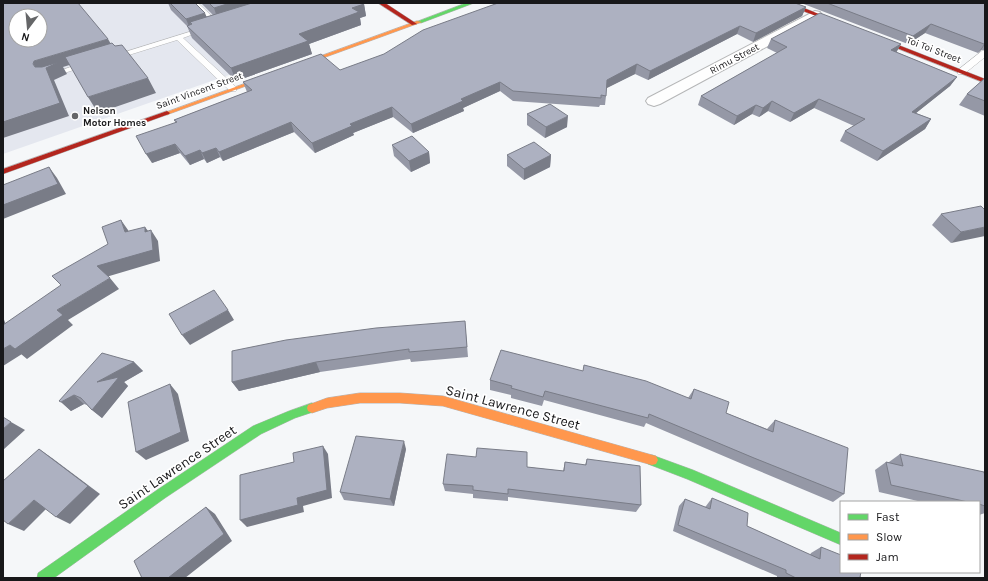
<svg xmlns="http://www.w3.org/2000/svg" width="988" height="581" font-family="Karla,sans-serif">
  <style>
    .built { fill: #e4e7ef; fill-rule: evenodd }
    .lines { fill: none; stroke-linecap: round; stroke-linejoin: round }
    .lane-casing { stroke: #b5b6b7; stroke-width: 1 }
    .street-casing { stroke: #b5b6b7; stroke-width: 2 }
    .fast-casing { stroke: #b5b6b7; stroke-width: 1 }
    .slow-casing { stroke: #b5b6b7; stroke-width: 1 }
    .jam-casing { stroke: #b5b6b7; stroke-width: 1 }
    .lane { fill: #fefefe; fill-rule: evenodd }
    .street { fill: #fefefe; fill-rule: evenodd }
    .fast { fill: #63d668; fill-rule: evenodd }
    .slow { fill: #ff974d; fill-rule: evenodd }
    .jam { fill: #b3261e; fill-rule: evenodd }
    .wall { fill: #9598a6 }
    .shaded-wall { fill: #797c87 }
    .building { fill: #adb1c1; stroke: #797c87; fill-rule: evenodd }
    .poi-dot { fill: #656668; stroke: #fff; stroke-width: 1.5 }
    .labels { text-anchor: middle; stroke-width: 3.5; stroke-linejoin: round; paint-order: stroke }
    .far-street-label { font-size: 10px; fill: #18181a; stroke: #fff }
    .far-poi-label { font-size: 10px; font-weight: bold; fill: #18181a; stroke: #fff; text-anchor: start }
    .near-street-label { font-size: 14px; fill: #18181a; stroke: #fff }
  </style>
  <rect width="100%" height="100%" fill="#f5f7f9"/>
  <!-- built -->
  <path class="built" d="M3 3H239L295 52 3 154ZM16 16H40V40H16Z"/>
  <g class="lines">
    <defs>
      <path id="lane" d="M191 3H198L220 24V26H216Z
        M202 28 207 29 183 38 236 87V91H230L177 40 116 59H113L109 57Z
        M982 51H985V57L964 74H958V70Z
        M82 63H85L89 65 52 77 48 75Z"/>
      <path id="street" d="M815 11 820 12 822 15 820 18 660 104 654 106 648 104 646 101 648 98Z"/>
      <path id="fast" d="M466 3H474L421 23 416 22Z
        M312 403 316 405 317 408 316 411 295 418 261 434 165 498 54 578H37L38 573 157 490 253 426 289 411Z
        M652 455 693 470 841 533V545L687 479 648 464 646 460 648 456Z"/>
      <path id="slow" d="M417 21 422 22 169 114 167 115 164 113Z
        M360 393H400L443 396 652 455 656 456 658 460 656 464 652 465 443 406 400 403H360L327 408 312 413 308 411 307 408 308 405 327 398Z"/>
      <path id="jam" d="M378 3H385L417 24 412 25Z
        M783 3H791L985 79V83Z
        M167 111 170 113 169 114 3 174V169Z"/>
    </defs>
    <!-- lane casing -->
    <use href="#lane" class="lane-casing"/>
    <!-- street casing -->
    <use href="#street" class="street-casing"/>
    <!-- fast casing -->
    <use href="#fast" class="fast-casing"/>
    <!-- slow casing -->
    <use href="#slow" class="slow-casing"/>
    <!-- jam casing -->
    <use href="#jam" class="jam-casing"/>
    <!-- lane -->
    <use href="#lane" class="lane"/>
    <!-- street -->
    <use href="#street" class="street"/>
    <!-- fast -->
    <use href="#fast" class="fast"/>
    <!-- slow -->
    <use href="#slow" class="slow"/>
    <!-- jam -->
    <use href="#jam" class="jam"/>
  </g>
  <!-- wall -->
  <path class="wall" d="M168 3H195L207 17 213 15 201 3H363L364 4 366 16 360 18 361 25 309 44 312 54 236 81 192 38 187 26 171 10Z
    M801 3H985V50H981L978 53 925 33 908 44Z
    M806 7 802 16 753 42 737 34 648 80 635 74 606 88V96L605 105H600L599 107 513 101 500 91 463 108 464 111 413 133 393 117 353 133 354 135 315 153 294 132 223 161 220 157 207 163 204 159 190 165 180 153 152 163 176 123 174 120 247 92 243 82 340 70Z
    M771 39 901 44 896 52 957 77 950 86 916 113 931 119 925 129 877 161 840 141 845 131 854 126 814 108 790 122 768 111 759 117 752 114 734 125 698 105 701 96 777 53 767 48Z
    M985 78V116L959 105 967 94Z
    M527 114 567 127 545 138 527 125Z
    M392 145 429 152 430 163 411 172 394 156Z
    M507 155H551L550 167 524 180 507 166Z
    M985 210 951 243 932 225 941 214Z
    M465 321 468 357 411 362 410 359 320 372 239 391 232 382Z
    M134 362 143 371 124 382 128 386 102 418 92 410 87 405 84 404 71 411 61 402Z
    M490 380 688 398 694 389 726 413 767 429 775 420 844 494 833 502 747 466 646 423 644 427 544 400 542 406 511 398V395L490 390Z
    M406 449 394 506 344 500 340 492Z
    M900 454 985 476V513L979 515V502H922L879 492 875 470 886 462H889Z
    M587 459 641 505 636 512 508 497V501L473 498V494L445 491 443 484 527 467 563 471 565 462 585 465Z
    M712 498 747 526 810 555 811 553 821 547 862 578H777V576L673 531 679 506 685 499 705 507 706 506Z"/>
  <!-- shaded-wall -->
  <path class="shaded-wall" d="M230 3H275L218 20 214 8Z
    M364 4 366 16 360 18 361 25 309 44 312 54 236 81 231 68 352 8Z
    M806 7 802 16 753 42 756 33Z
    M205 13 209 23 190 22 193 28 190 29 186 19Z
    M931 24 925 33 908 44 913 36Z
    M740 26 737 34 648 80 650 71Z
    M108 39 115 51 63 67 67 74 54 80 69 116 3 138V122L42 77 33 64 34 61Z
    M985 43V44L981 50 978 53Z
    M901 44 896 53 891 50Z
    M637 64 635 74 605 89 607 80Z
    M957 77 950 86 906 121 912 112Z
    M148 78 156 93 98 113 88 97Z
    M500 82V91L463 108 464 111 413 133 411 124 461 99Z
    M819 99 814 108 790 122 794 113Z
    M772 101 768 111 759 117 763 108Z
    M756 105 752 114 734 125 737 116Z
    M392 107 393 117 353 133 354 135 315 153 312 143 350 124Z
    M568 116 567 127 545 138 546 127Z
    M931 119 925 129 877 161 883 151Z
    M291 122 294 132 223 161 219 152Z
    M175 144 180 153 152 163 146 154Z
    M216 148 220 157 207 163 202 153Z
    M200 150 204 159 190 165 185 156Z
    M429 152 430 163 411 172 409 161Z
    M551 155 550 167 524 180V169Z
    M49 167 57 178 66 194 3 219V205Z
    M121 220 128 230 133 243 125 232Z
    M145 227 152 236 151 230 158 241 160 261 106 277 97 266 145 232Z
    M985 227V236L951 243 961 232Z
    M110 278 119 289 68 320 73 325 27 359 15 349 57 310Z
    M228 310 234 320 190 345 182 335Z
    M3 317 11 338 3 332Z
    M10 345 22 354 3 366V349Z
    M134 362 143 371 124 382 128 386 102 418 92 410 97 382Z
    M316 362 320 372 239 391 232 382Z
    M170 384 178 394 189 441 146 460 136 452Z
    M74 395 84 404 71 411 61 402Z
    M11 422 25 430 3 450V429Z
    M404 441 406 449 394 506 390 499Z
    M323 446 328 454 332 498 303 506 304 512 247 527 240 520 297 498Z
    M39 449 52 458 100 494 70 524 56 517Z
    M34 500 48 507 24 531 8 524Z
    M206 507 215 514 232 541 185 578H168Z"/>
  <!-- building -->
  <path class="building" d="M3 3H78L108 39 34 61 33 64 35 67H42L59 62 46 68 60 103 3 122ZM16 16H40V40H16Z
    M170 3H195L205 13 186 19Z
    M209 3H230L214 8Z
    M252 3H363L364 4 352 8 359 12 299 34 308 41 231 68 187 26 192 24 190 22Z
    M498 3H795L806 7 756 33 740 26 650 71 637 64 607 80 606 96 601 95V98L513 91 500 82 461 99 463 101 411 124 392 107 350 124 352 126 312 143 291 122 219 152 216 148 202 153 200 150 185 156 175 144 146 154 136 136 177 122 174 120 252 90 243 82 321 54 340 70 384 54 423 30Z
    M827 3H985V43L984 44 931 24 913 36Z
    M820 13 901 44 891 50 957 77 912 112 931 119 883 151 845 131 865 119 819 99 794 113 772 101 763 108 756 105 737 116 701 96 787 47 771 39Z
    M112 43 115 46 122 45 148 78 88 97 65 57Z
    M985 78V101L967 94Z
    M550 104 568 116 546 127 527 114Z
    M412 136 429 152 409 161 392 145Z
    M534 142 551 155 524 169 507 155Z
    M49 167 58 184 3 205V185Z
    M981 206 985 210V227L961 232 941 214Z
    M121 220 125 232 145 227V232L151 230 153 250 97 266 110 278 57 310 63 315 15 349 10 345 3 349V325L61 285 52 276 108 244 102 227Z
    M214 290 228 310 182 335 169 314Z
    M465 321 467 347 409 352V349L316 362 232 382V351L286 340 376 328Z
    M501 350 583 371 584 365 646 381 691 399 694 389 729 402 726 413 773 432 775 420 848 448 844 494 754 458 649 414 648 418 545 391 543 397 511 388 512 386 490 380Z
    M102 353 134 362 97 382 119 377 92 410 81 398 74 395 61 402 59 401Z
    M170 384 181 432 136 452 128 402Z
    M3 417 11 422 3 429Z
    M356 436 404 441 390 499 340 492Z
    M323 446 327 490 297 498 298 505 240 520V475L294 462 293 453Z
    M477 448 527 452V467L564 471 565 462 586 465 587 459 640 466 641 505 508 489V494L473 490V486L443 484 447 454 476 457Z
    M39 449 88 486 56 517 34 500 8 524 3 520V481Z
    M900 454 984 472 985 476V506L979 504V502H968L891 485 886 462 903 466Z
    M712 498 748 513 747 526 820 559 821 547 841 555V572H861L860 577 862 578H796L786 573V570L678 525 685 499 710 509Z
    M206 507 224 534 168 578H142L134 561Z"/>
  <!-- markers -->
  <circle class="poi-dot" cx="75" cy="116" r="4"/>
  <g class="labels">
    <!-- far-street labels -->
    <g class="far-street-label">
      <text transform="translate(934 49) rotate(21)" y="4">Toi Toi Street</text>
      <text transform="translate(734 58) rotate(-28)" y="4">Rimu Street</text>
      <text transform="translate(199 90) rotate(-20)" y="4">Saint Vincent Street</text>
    </g>
    <!-- far-poi labels -->
    <g class="far-poi-label">
      <text x="83" y="114">Nelson<tspan x="83" dy="12">Motor Homes</tspan></text>
    </g>
    <!-- near-street labels -->
    <g class="near-street-label">
      <text transform="translate(513 407) rotate(15)" y="5">Saint Lawrence Street</text>
      <text transform="translate(177 467) rotate(-34)" y="5">Saint Lawrence Street</text>
    </g>
  </g>
  <!-- border -->
  <rect width="988" height="581" fill="none" stroke="#18181a" stroke-width="8"/>
  <!-- legend -->
  <rect x="840" y="501" width="140" height="72" fill="#ffffff" stroke="#a3a3a3"/>
  <rect x="848" y="514" width="20" height="6" fill="#63d668" stroke="#a3a3a3"/>
  <text x="876" y="521" font-size="12" fill="#18181a">Fast</text>
  <rect x="848" y="534" width="20" height="6" fill="#ff974d" stroke="#a3a3a3"/>
  <text x="876" y="541" font-size="12" fill="#18181a">Slow</text>
  <rect x="848" y="554" width="20" height="6" fill="#b3261e" stroke="#a3a3a3"/>
  <text x="876" y="561" font-size="12" fill="#18181a">Jam</text>
  <!-- north arrow -->
  <g transform="translate(28 28) rotate(196)"><circle r="19" fill="#ffffff" stroke="#a3a3a3"/>
  <path d="M0-3L7 15L0 10L-7 15Z" fill="#656668"/>
  <text y="-6" font-size="11" font-weight="bold" text-anchor="middle" fill="#18181a">N</text>
  </g>
</svg>
